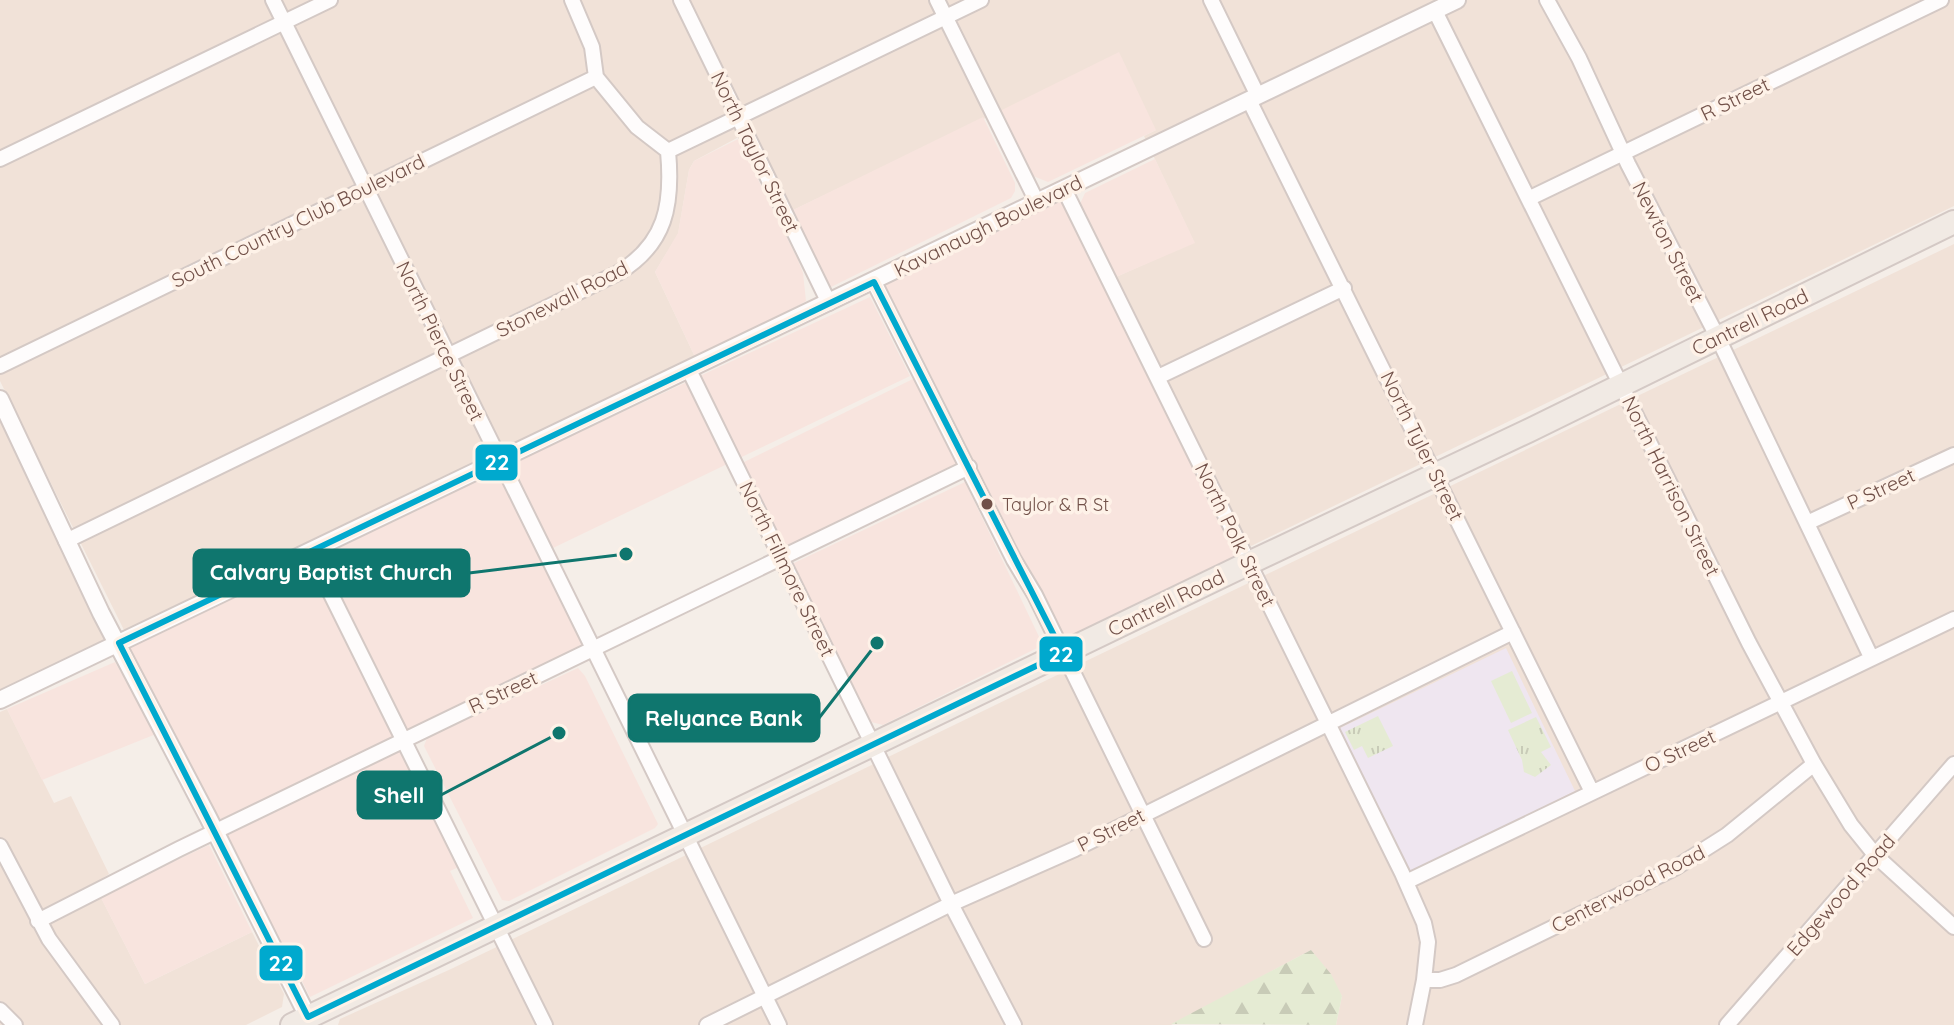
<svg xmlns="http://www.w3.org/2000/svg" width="1954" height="1025" font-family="Quicksand,sans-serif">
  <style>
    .residential { fill: #f1e2d8 }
    .commercial { fill: #f8e4de }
    .education { fill: #efe6f0 }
    .forest { fill: url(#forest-firs) }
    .park { fill: url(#park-tufts) }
    .pitch { fill: #e5ebd3 }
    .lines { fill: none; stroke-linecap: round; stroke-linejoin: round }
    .minor-casing { stroke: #d4c9c5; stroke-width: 18 }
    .tertiary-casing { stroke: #d4c9c5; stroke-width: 20 }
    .primary-casing { stroke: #d4c9c5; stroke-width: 26 }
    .minor { stroke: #fefcfc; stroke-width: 14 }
    .tertiary { stroke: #fefcfc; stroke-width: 16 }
    .primary { stroke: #f1eae4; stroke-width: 22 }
    .bus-1-casing { stroke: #fef2e8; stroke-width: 12 }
    .bus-1 { stroke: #00a9ce; stroke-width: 6 }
    .bus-dot { fill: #725149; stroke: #fef2e8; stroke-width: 3 }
    .labels { text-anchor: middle; stroke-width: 7; stroke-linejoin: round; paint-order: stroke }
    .bus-label { font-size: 18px; fill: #725149; stroke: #fef2e8; text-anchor: start }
    .street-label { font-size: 20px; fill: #725149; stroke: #fef2e8 }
    .leader { fill: none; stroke: #0f766e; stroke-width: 3 }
    .callout-dot { fill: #0f766e; stroke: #fef2e8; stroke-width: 3 }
    .callout { fill: #0f766e; stroke: #0f766e; stroke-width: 3 }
    .callout-label { font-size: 22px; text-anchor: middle; font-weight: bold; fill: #fff }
    .line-badge { stroke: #fef2e8; stroke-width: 3 }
    .badge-label { font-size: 22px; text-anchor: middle; font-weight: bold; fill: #fff }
  </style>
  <defs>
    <pattern id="forest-firs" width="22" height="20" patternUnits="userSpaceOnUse" patternTransform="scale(2)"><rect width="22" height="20" fill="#e5ebd3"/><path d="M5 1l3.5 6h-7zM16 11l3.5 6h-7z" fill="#c8cbb7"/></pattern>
    <pattern id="park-tufts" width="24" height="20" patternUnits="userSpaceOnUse" patternTransform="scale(2)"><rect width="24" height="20" fill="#e5ebd3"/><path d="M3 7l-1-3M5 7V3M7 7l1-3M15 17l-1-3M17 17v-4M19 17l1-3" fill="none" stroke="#c8cbb7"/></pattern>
  </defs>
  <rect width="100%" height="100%" fill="#f5eee8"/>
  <!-- residential -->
  <path class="residential" d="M0 0H1954V206L1251 546 1242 536 1116 277 1194 242 1144 136 1156 130 1000 111 789 212 750 131 694 161 689 170 678 234 655 272 695 357 124 630 0 381Z
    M1954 244V1025H1336L1342 996 1311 950 1171 1025H338L340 1019 451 969 1084 662Z
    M0 399 119 643 0 700Z
    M7 709 54 803 71 796 109 874 94 884 145 984 252 932 284 994 282 1007 246 1025H0V712Z"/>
  <!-- commercial -->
  <path class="commercial" d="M1119 52 1156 130 1048 182 1033 176 1000 111Z
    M983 117 1015 183V191L1011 198 829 288 789 212Z
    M738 139 798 260 803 273 806 301 782 315 695 357 655 272 678 233 689 170 694 161Z
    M1155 159 1195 243 1116 277 1080 204 1085 193Z
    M1064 189 1249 563 1063 653 969 468 781 558 736 466 921 375 874 282Z
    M870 297 910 376 551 549 513 469 517 461Z
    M499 461 593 650 404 740 465 864 450 871 473 918 310 997 286 949 276 953 119 643Z
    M965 482 1043 645 883 725 871 722 792 564Z
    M115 662 156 734 42 780 7 709Z
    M578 668 585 676 658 824 655 828 509 901 502 900 424 746 427 738Z
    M209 845 252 932 145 984 100 896Z"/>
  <!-- education -->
  <path class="education" d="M1506 648 1575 791 1407 873 1338 729Z"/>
  <!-- forest -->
  <path class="forest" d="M1311 950 1331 974 1342 996 1336 1025 1171 1024Z"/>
  <!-- park -->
  <path class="park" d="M1378 716 1393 746 1368 758 1362 746 1354 750 1345 732Z
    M1536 717 1551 747 1541 752 1551 765 1535 777 1524 772 1522 760 1508 730Z"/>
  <!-- pitch -->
  <path class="pitch" d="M1512 671 1532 713 1511 723 1491 681Z"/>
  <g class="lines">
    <defs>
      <path id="minor" d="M273 0 779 1025
        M572 0 592 47 596 77 637 127 668 151
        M681 0 829 303
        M937 0 1037 202
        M1211 0 1258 96
        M1547 0 1579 58 1628 164 1718 338 1871 657
        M1435 11 1749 643 1814 764 1851 825 1876 856 1954 927
        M1249 100 1592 792
        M0 159 330 0
        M1064 189 1402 873 1424 923 1428 942 1424 980 1415 1025
        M1530 198 1941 0
        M874 282 1014 560 1035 595 1204 939
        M0 366 596 77
        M689 370 951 904 1014 1025
        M1158 377 1344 288
        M1807 523 1954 455
        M66 541 618 273C666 244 673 205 668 151L981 0
        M310 552 545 1025
        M0 846 49 939 112 1025
        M1406 882 1954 619
        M38 921 179 849 969 467
        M1424 980H1440L1456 975 1675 868 1727 835 1814 764
        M0 1010 15 1025
        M707 1025 951 904 1075 849 1513 632
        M1727 1025 1954 764"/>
      <path id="tertiary" d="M0 399 101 613 208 817 308 1017
        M0 700 1457 0"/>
      <path id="primary" d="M292 1025 1249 563 1528 431 1954 222"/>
    </defs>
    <!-- minor casing -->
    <use href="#minor" class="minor-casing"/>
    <!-- tertiary casing -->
    <use href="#tertiary" class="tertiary-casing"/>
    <!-- primary casing -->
    <use href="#primary" class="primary-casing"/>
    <!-- minor -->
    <use href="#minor" class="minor"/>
    <!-- tertiary -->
    <use href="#tertiary" class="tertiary"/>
    <!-- primary -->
    <use href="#primary" class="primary"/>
    <defs>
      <path id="bus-1" d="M874 282 1063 653 308 1017 119 643Z"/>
    </defs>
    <!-- bus-1 casing -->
    <use href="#bus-1" class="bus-1-casing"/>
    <!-- bus-1 -->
    <use href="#bus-1" class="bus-1"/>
  </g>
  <!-- markers -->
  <circle class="bus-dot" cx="987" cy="504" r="7"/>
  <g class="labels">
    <!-- bus labels -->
    <g class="bus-label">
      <text x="1002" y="511">Taylor &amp; R St</text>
    </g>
    <!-- street labels -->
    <g class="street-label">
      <text transform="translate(1735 99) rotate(-26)" y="7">R Street</text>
      <text transform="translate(755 152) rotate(64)" y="7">North Taylor Street</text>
      <text transform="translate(298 221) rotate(-26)" y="7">South Country Club Boulevard</text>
      <text transform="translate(988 226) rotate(-26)" y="7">Kavanaugh Boulevard</text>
      <text transform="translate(1668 242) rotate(63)" y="7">Newton Street</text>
      <text transform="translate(562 299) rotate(-27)" y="7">Stonewall Road</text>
      <text transform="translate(1750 322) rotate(-26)" y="7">Cantrell Road</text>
      <text transform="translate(440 341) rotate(64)" y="7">North Pierce Street</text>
      <text transform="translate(1422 446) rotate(64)" y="7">North Tyler Street</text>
      <text transform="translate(1671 486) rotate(64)" y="7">North Harrison Street</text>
      <text transform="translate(1881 489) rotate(-25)" y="7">P Street</text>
      <text transform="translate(1235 535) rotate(64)" y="7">North Polk Street</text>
      <text transform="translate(787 569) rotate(64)" y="7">North Fillmore Street</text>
      <text transform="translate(1166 603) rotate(-26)" y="7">Cantrell Road</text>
      <text transform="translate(503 692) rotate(-25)" y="7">R Street</text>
      <text transform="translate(1680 751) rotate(-25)" y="7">O Street</text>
      <text transform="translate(1111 830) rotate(-27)" y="7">P Street</text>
      <text transform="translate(1628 889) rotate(-27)" y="7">Centerwood Road</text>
      <text transform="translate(1841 895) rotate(-49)" y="7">Edgewood Road</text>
    </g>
  </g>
  <!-- callouts -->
  <path class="leader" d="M626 554L469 573M877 643L819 718M559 733L441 795"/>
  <g class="callout-dot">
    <circle cx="626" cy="554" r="8"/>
    <circle cx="877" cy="643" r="8"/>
    <circle cx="559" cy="733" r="8"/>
  </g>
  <g class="callout">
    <rect x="194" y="550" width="275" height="46" rx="8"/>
    <rect x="629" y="695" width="190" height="46" rx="8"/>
    <rect x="358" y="772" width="83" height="46" rx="8"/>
  </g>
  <g class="callout-label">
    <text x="331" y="580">Calvary Baptist Church</text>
    <text x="724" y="726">Relyance Bank</text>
    <text x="399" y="803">Shell</text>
  </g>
  <g class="line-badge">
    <rect x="474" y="443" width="45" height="39" rx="8" fill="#00a9ce"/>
    <rect x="1038" y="635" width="46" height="38" rx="8" fill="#00a9ce"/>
    <rect x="258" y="944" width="46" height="38" rx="8" fill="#00a9ce"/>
  </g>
  <g class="badge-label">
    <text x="497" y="470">22</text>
    <text x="1061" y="662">22</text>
    <text x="281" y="971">22</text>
  </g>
</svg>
